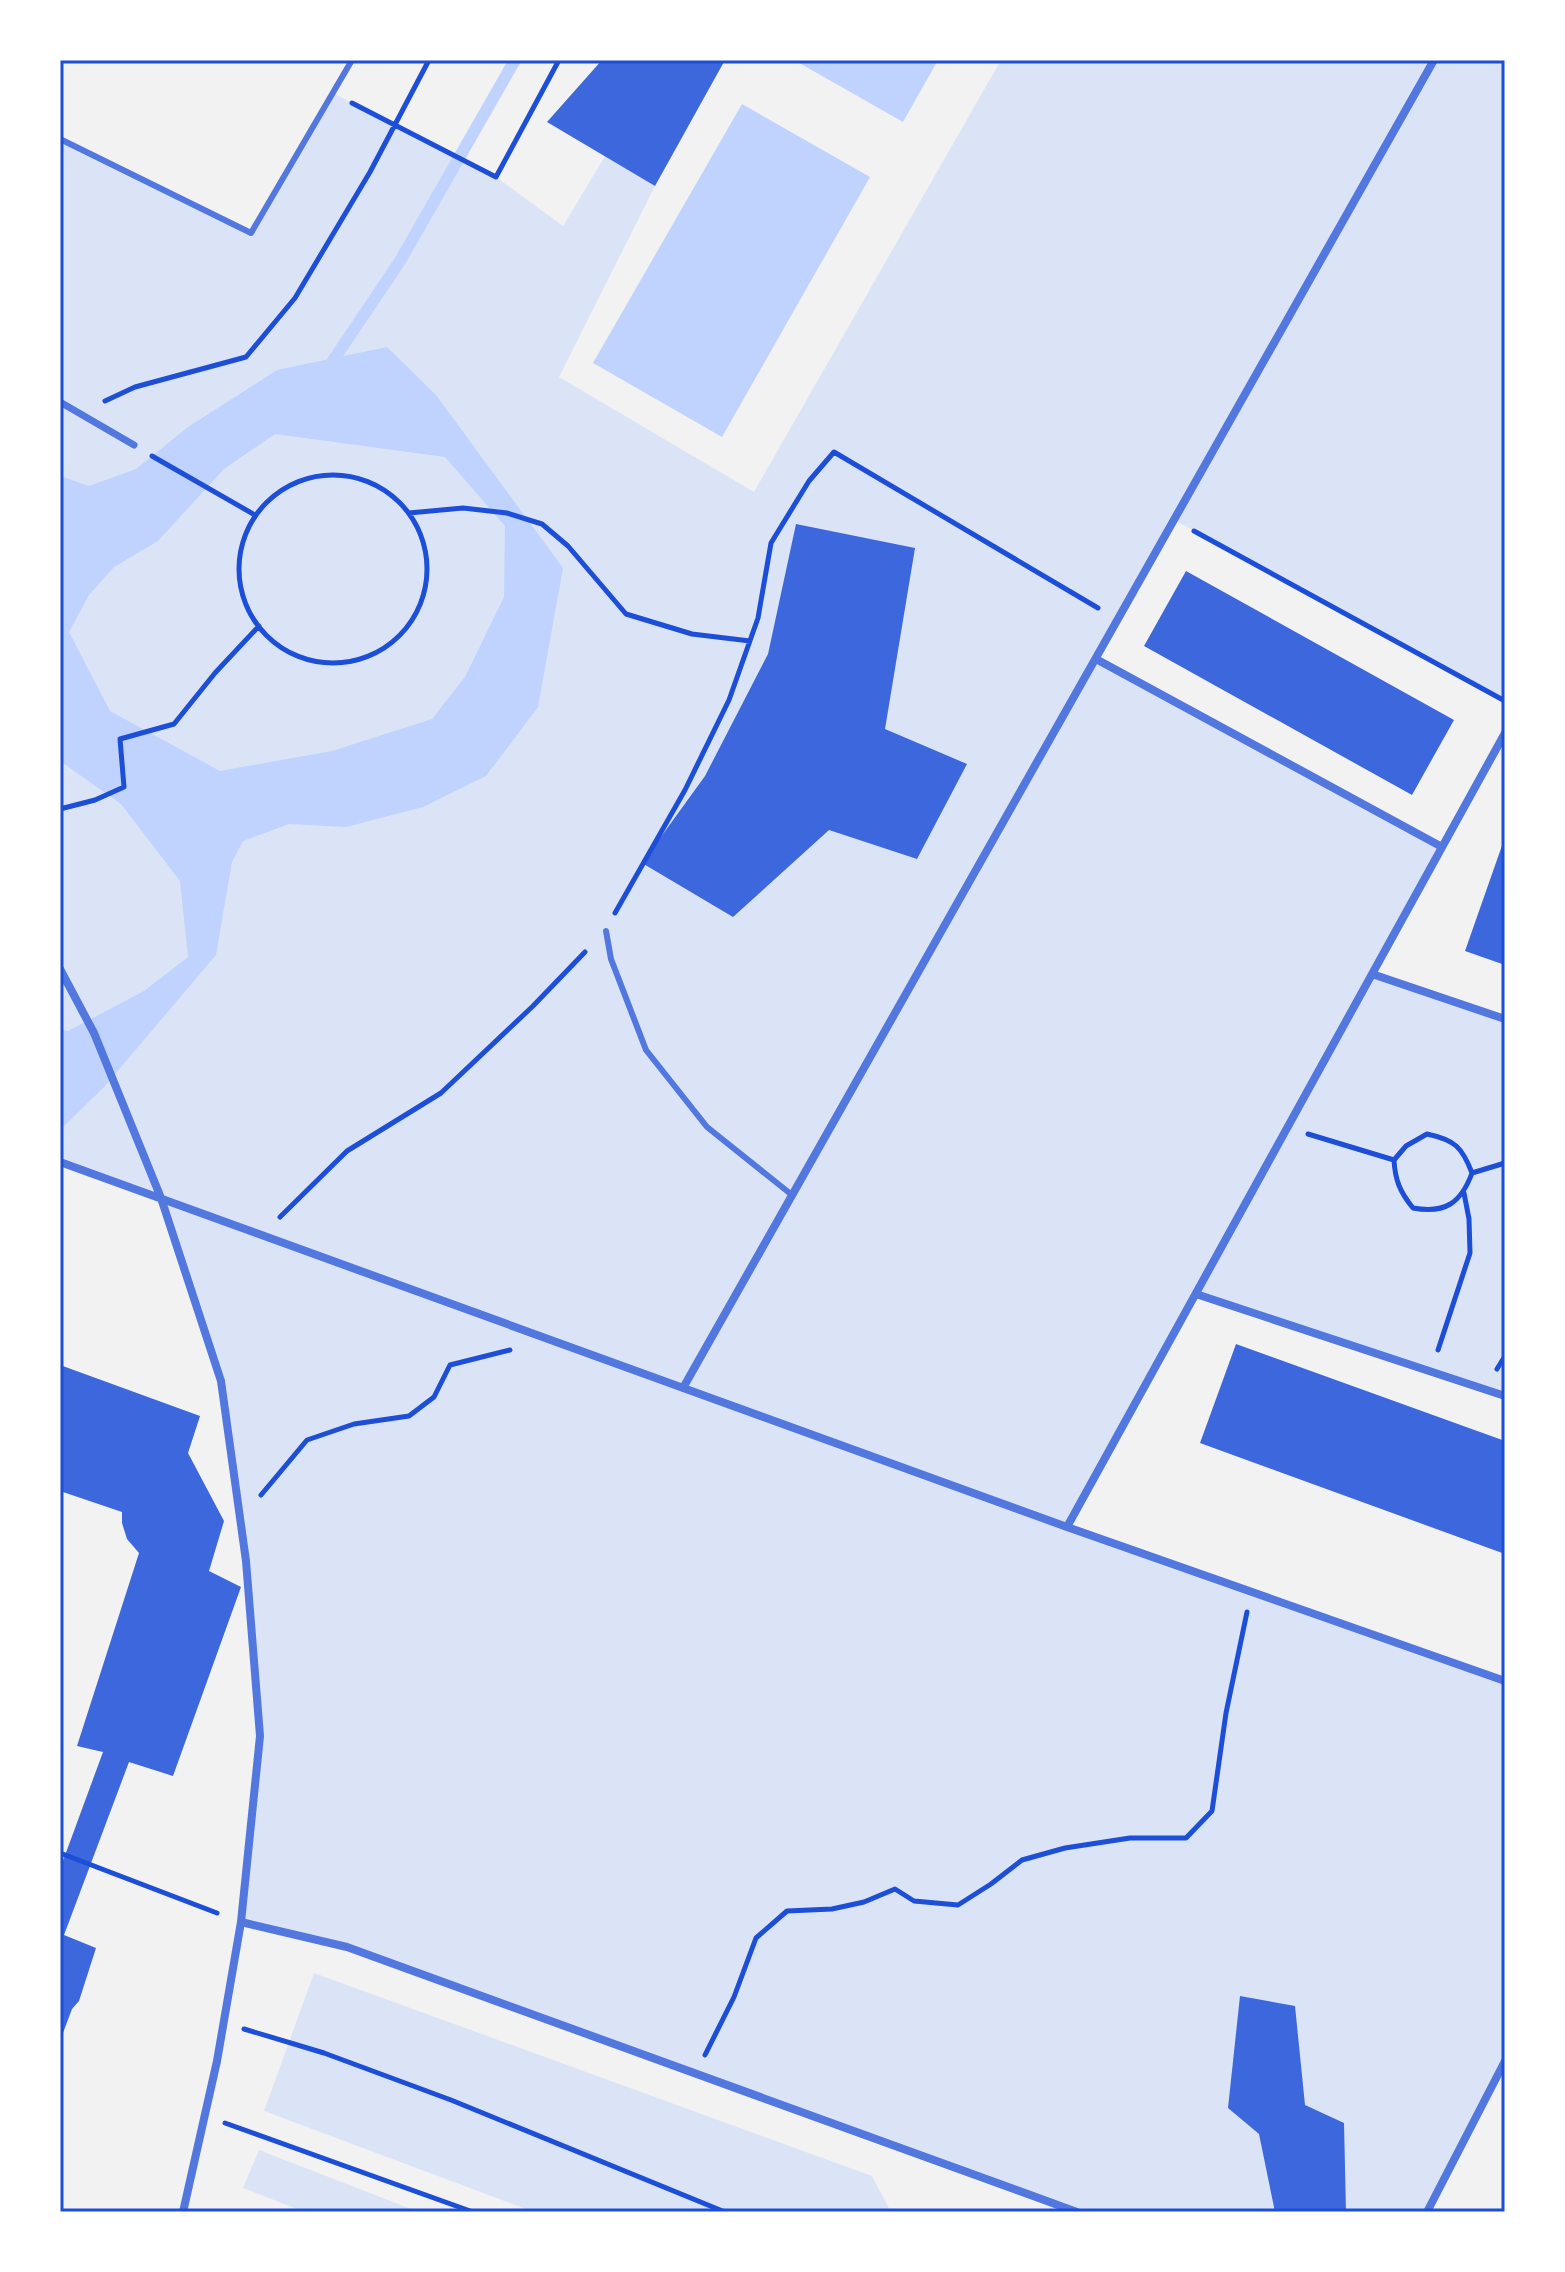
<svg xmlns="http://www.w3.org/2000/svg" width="1565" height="2272" font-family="Helvetica,sans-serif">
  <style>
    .green { fill: #dbe4f7 }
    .water { fill: #bfd3fe; fill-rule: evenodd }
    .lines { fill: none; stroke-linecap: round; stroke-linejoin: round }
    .stream { stroke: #bfd3fe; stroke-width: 12 }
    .building { fill: #3d67dc }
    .path { stroke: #1d4ed8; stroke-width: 5 }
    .service { stroke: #5277de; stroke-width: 6 }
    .pedestrian { stroke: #5277de; stroke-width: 7 }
    .minor { stroke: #5277de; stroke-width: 8 }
    .neatline { fill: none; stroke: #1d4ed8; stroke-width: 3 }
  </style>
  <rect width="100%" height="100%" fill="#f2f2f2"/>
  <!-- green -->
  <path class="green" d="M1001 60H1505V701L1174 520 1096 658 1442 847 1372 974 1505 1019V1396L1196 1294 1069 1524 1505 1680V2061L1427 2212H1077L347 1947 241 1922 260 1736 246 1561 221 1381 161 1198 60 1162V139L250 233 333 93 496 177 563 226 605 156 655 186 559 377 754 492Z
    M314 1973 872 2176 891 2212H534L264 2111Z
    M259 2150 419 2212H305L243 2188Z"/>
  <!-- water -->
  <path class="water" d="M794 60H938L903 122Z
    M742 104 870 177 722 437 593 363Z
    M387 347 436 395 563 568 538 707 486 776 423 807 346 827 289 824 243 841 232 862 216 955 104 1087 60 1130V1029L68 1031 144 991 188 957 180 881 121 804 60 761V476L89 486 136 469 188 427 277 370ZM275 434 445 457 505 526 504 597 465 677 432 719 332 751 220 771 110 711 69 632 89 595 114 567 158 541 224 469Z"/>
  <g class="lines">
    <!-- stream -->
    <path class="stream" d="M326 371 400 261 515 60"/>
  </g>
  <!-- building -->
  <path class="building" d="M602 60H725L655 186 547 122Z
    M796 524 915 548 885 729 967 764 917 859 829 830 733 917 642 863 705 776 768 654Z
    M1186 571 1454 720 1412 795 1144 646Z
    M1505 837V965L1465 951Z
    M1236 1344 1505 1441V1554L1200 1443Z
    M60 1365 200 1416 188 1453 224 1521 209 1571 241 1587 173 1776 129 1762 64 1935 96 1948 79 2001 72 2009 60 2041V1869L103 1752 77 1746 139 1553 127 1539 122 1523V1512L60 1491Z
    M1240 1996 1295 2006 1305 2105 1344 2123 1346 2212H1275L1259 2134 1228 2108Z"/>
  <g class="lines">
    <!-- path -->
    <path class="path" d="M352 103 496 177 559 60
      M105 401 135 387 246 357 295 298 370 172 429 60
      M152 456 255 515
      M239 569a94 94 0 1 1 188 0a94 94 0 1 1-188 0Z
      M409 513 463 508 507 513 542 524 568 546 626 614 692 634 750 641
      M1194 531 1505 701
      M60 809 95 800 124 787 120 739 174 724 215 673 259 626
      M615 913 685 790 729 700 758 618 771 543 809 481 834 452 1098 608
      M1308 1134 1394 1160 1406 1146 1427 1134C1455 1140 1462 1147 1472 1173L1505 1163
      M1394 1160C1395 1180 1400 1192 1413 1208 1445 1214 1461 1203 1472 1173
      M280 1217 347 1151 441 1093 533 1006 585 952
      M1438 1350 1470 1253 1469 1219 1464 1193
      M1497 1369 1505 1356
      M261 1495 307 1440 354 1424 409 1416 434 1397 450 1365 510 1350
      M60 1853 217 1913
      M244 2029 324 2053 451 2100 725 2212
      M705 2055 734 1997 756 1938 787 1911 832 1909 864 1902 895 1889 914 1901 958 1905 991 1884 1022 1860 1065 1848 1130 1838H1186L1212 1811 1226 1713 1247 1612
      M225 2123 473 2212"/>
    <!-- service -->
    <path class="service" d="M60 139 251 233 352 60
      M606 931 611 959 646 1050 707 1127 792 1195"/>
    <!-- pedestrian -->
    <path class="pedestrian" d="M60 402 134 445"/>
    <!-- minor -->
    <path class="minor" d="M1096 659 1442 847
      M60 969 94 1033 161 1198 221 1381 246 1561 260 1736 241 1922 217 2061 183 2212
      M1372 974 1505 1019
      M60 1162 1067 1527 1505 1681
      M1196 1294 1505 1396
      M683 1388 1434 60
      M1067 1527 1505 733
      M241 1922 347 1947 1077 2212
      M1427 2212 1505 2061"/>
  </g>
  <!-- border -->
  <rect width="1565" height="2272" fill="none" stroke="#ffffff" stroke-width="124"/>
  <rect x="62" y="62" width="1441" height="2148" class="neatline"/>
</svg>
